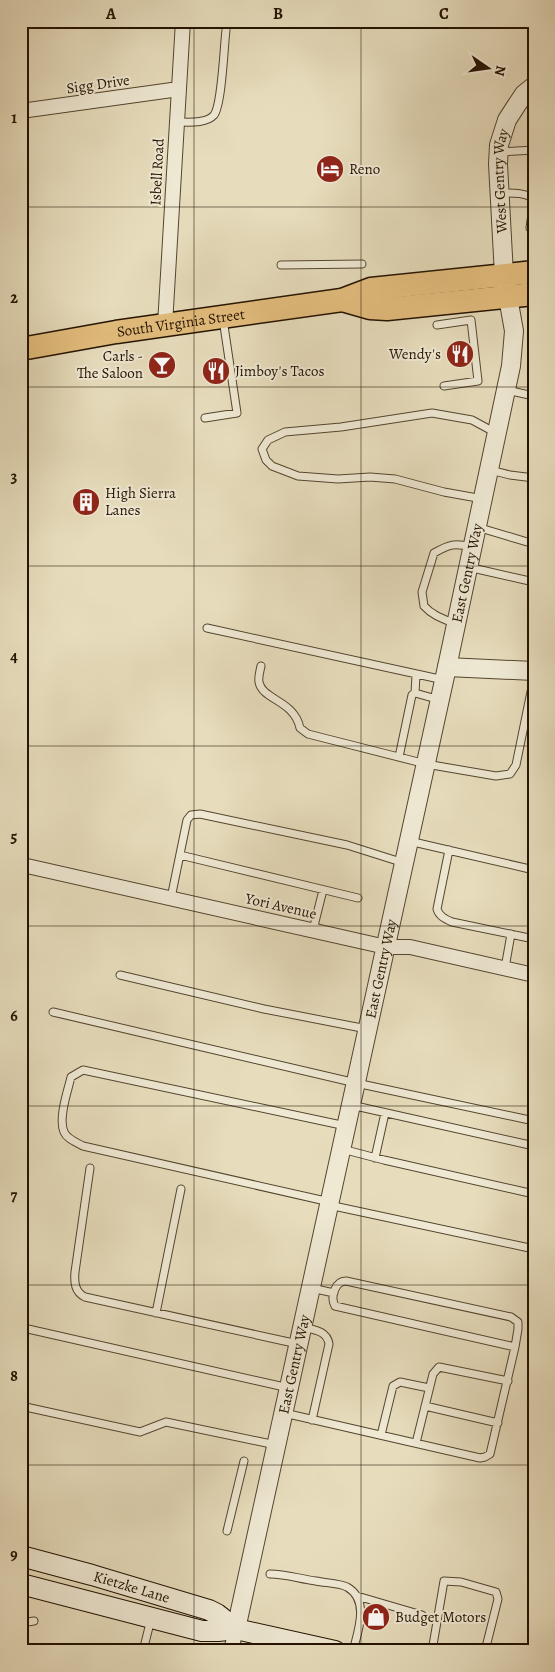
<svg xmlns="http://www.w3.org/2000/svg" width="555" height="1672" font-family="Alegreya,serif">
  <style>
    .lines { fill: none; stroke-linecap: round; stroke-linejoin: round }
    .service-casing { stroke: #54452f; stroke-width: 9 }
    .minor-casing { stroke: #54452f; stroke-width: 16 }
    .tertiary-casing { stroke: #54452f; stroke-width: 20 }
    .secondary-casing { stroke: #231200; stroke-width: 22 }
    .primary-casing { stroke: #231200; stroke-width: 25 }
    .service { stroke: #efe9d4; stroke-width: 7 }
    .minor { stroke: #efe9d4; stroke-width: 14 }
    .tertiary { stroke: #efe9d4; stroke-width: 18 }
    .secondary { stroke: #efe9d4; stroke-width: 20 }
    .primary { stroke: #e4be7e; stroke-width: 22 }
    .grid { fill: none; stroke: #231200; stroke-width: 1; stroke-opacity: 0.55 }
    .labels { text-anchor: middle; stroke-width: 4; stroke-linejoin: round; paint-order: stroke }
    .street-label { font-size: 15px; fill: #231200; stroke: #efe9d4 }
    .poi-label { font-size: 15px; fill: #231200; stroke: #efe9d4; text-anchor: start }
    .neatline { fill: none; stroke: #231200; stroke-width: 2 }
    .grid-label { font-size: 16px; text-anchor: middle; font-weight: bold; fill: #231200 }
  </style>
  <rect width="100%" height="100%" fill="#e7ddbd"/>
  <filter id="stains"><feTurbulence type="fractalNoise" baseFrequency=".004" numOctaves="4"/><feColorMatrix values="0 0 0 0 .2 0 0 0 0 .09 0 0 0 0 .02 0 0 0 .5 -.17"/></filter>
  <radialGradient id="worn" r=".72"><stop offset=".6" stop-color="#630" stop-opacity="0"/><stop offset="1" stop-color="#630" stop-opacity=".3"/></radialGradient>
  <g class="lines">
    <defs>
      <path id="service" d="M177 122C188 122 206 124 214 115 222 105 224 45 226 30
        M499 152 534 150
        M500 193C511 193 525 192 534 199
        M530 228 532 214 534 217
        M281 265 362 264
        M437 325 471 320 478 381 444 386
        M506 390 534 396
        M205 418 237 413 223 319
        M490 470 510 475 534 478
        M483 499 444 492 395 479 370 477 338 479 298 476 272 466 266 460 262 449 268 440 285 432 341 427 432 413 472 420 496 433
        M477 527 534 544
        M468 567 534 582
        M456 624C444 619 433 616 424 606L422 592 434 553C450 544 454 543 472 547
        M207 628 444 680
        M261 666C260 671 258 677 259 682 262 700 294 700 300 728L308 734 426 764 496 776 510 774 516 765 532 687V671
        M415 693 416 675
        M399 757 412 695 415 693 440 700
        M409 841 534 870
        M449 850 437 909C439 916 445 919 452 922L534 939
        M180 855 358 898
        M171 898 187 820 191 815 200 814 347 845 404 863
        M313 930 323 890
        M505 968 511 934
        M120 975 264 1009 367 1029
        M53 1012 356 1083 534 1121
        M351 1105 534 1146
        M342 1149 384 1160 534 1194
        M375 1158 385 1113
        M90 1168 75 1272C74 1283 75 1292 85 1297L298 1344
        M330 1202 83 1146C76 1142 67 1139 64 1132 58 1118 68 1090 71 1077L83 1070 346 1126
        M329 1205 534 1249
        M311 1288 334 1293
        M156 1313 181 1189
        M302 1327C313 1330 327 1330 329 1344L312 1420
        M28 1329 289 1388
        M21 1406 140 1432 166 1422 276 1445
        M425 1406 498 1423
        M284 1413 480 1458 485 1457 490 1454 515 1347 518 1329V1322L511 1317 346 1281C335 1281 330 1297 335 1306L515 1347
        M381 1435 393 1386 400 1382 429 1388
        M416 1443 433 1374 439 1367 444 1368 508 1381
        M227 1531 244 1461
        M270 1574C286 1574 300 1579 316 1581 325 1583 339 1583 347 1587 370 1600 358 1631 353 1651
        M357 1596 422 1615
        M21 1623 34 1621
        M143 1651 151 1619
        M432 1651 444 1581 461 1582 496 1592 498 1599 485 1651"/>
      <path id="minor" d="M21 111 179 89
        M165 325 183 21
        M21 867 27 866 386 947H410L534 975
        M231 1651 236 1629"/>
      <g id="tertiary">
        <path d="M447 667 534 671"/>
        <path id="s1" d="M236 1629 447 667 511 366 514 331 504 275 498 164 499 145 507 120 516 106 524 94 534 86"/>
      </g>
      <g id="secondary">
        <path id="s2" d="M21 1556 92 1575 209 1610 217 1614 236 1629"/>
        <path d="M21 1584 202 1631H218L236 1629 335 1651"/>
      </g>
      <g id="primary">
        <path d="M342 300 370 308 387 309 534 294"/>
        <path id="s3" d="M21 349 116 332 342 300 371 289 534 272"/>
      </g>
    </defs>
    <!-- service casing -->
    <use href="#service" class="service-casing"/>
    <!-- minor casing -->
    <use href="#minor" class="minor-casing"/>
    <!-- tertiary casing -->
    <use href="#tertiary" class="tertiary-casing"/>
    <!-- secondary casing -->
    <use href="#secondary" class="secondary-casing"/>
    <!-- primary casing -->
    <use href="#primary" class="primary-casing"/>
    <!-- service -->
    <use href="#service" class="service"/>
    <!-- minor -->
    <use href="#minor" class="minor"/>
    <!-- tertiary -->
    <use href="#tertiary" class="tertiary"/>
    <!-- secondary -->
    <use href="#secondary" class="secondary"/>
    <!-- primary -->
    <use href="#primary" class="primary"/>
  </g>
  <!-- grid -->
  <path class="grid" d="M194 21V1651M361 21V1651M21 207H534M21 387H534M21 566H534M21 746H534M21 926H534M21 1106H534M21 1285H534M21 1465H534"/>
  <!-- icons -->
  <defs>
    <symbol id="hotel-disc" viewBox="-11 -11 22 22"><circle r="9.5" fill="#8f2418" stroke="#efe9d4"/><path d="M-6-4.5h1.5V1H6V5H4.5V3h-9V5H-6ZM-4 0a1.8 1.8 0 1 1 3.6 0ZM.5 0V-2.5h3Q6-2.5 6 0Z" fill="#fff"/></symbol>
    <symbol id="restaurant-disc" viewBox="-11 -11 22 22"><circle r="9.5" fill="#8f2418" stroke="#efe9d4"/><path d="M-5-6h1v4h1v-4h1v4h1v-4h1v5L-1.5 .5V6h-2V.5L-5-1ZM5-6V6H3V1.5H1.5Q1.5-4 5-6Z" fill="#fff"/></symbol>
    <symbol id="bar-disc" viewBox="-11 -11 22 22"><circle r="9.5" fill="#8f2418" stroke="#efe9d4"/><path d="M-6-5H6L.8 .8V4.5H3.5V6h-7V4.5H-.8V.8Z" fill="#fff"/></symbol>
    <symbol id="building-disc" viewBox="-11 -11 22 22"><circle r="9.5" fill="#8f2418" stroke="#efe9d4"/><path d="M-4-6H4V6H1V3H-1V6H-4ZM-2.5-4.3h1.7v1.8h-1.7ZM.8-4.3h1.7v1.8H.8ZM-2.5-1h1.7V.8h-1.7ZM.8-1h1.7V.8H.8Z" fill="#fff"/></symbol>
    <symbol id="shop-disc" viewBox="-11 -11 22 22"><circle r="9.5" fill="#8f2418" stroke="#efe9d4"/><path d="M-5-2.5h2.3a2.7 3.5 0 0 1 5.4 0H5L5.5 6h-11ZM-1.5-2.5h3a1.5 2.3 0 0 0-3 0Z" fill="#fff"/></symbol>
  </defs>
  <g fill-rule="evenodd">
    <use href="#hotel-disc" x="314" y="153" width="32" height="32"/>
    <use href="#restaurant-disc" x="444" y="338" width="32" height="32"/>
    <use href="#bar-disc" x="146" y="349" width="32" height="32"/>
    <use href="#restaurant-disc" x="200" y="355" width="32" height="32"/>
    <use href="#building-disc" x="70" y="486" width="32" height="32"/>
    <use href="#shop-disc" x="360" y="1601" width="32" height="32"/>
  </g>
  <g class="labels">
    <!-- street labels -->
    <g class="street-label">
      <text transform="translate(98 84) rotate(-8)" y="5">Sigg Drive</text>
      <text transform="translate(157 172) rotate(-87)" y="5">Isbell Road</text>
      <text dy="5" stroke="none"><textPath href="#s1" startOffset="1479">West Gentry Way</textPath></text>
      <text dy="5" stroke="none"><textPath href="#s3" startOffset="162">South Virginia Street</textPath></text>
      <text dy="5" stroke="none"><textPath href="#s1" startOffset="1081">East Gentry Way</textPath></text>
      <text transform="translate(281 906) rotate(13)" y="5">Yori Avenue</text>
      <text dy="5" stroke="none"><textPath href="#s1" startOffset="676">East Gentry Way</textPath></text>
      <text dy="5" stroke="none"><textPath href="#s1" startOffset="271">East Gentry Way</textPath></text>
      <text dy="5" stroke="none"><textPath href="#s2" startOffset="115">Kietzke Lane</textPath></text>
    </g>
    <!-- poi labels -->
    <g class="poi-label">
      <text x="349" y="174">Reno</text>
      <text x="441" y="359" text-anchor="end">Wendy's</text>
      <text x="143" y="361" text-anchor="end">Carls -<tspan x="143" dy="17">The Saloon</tspan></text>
      <text x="235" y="376">Jimboy's Tacos</text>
      <text x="105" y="498">High Sierra<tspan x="105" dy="17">Lanes</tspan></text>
      <text x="395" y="1622">Budget Motors</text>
    </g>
  </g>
  <!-- margin -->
  <rect width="555" height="1672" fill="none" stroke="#e7ddbd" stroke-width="55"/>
  <!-- north arrow -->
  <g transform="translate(488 68) rotate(103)" stroke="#efe9d4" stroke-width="4" paint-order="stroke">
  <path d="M0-4L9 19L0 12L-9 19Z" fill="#231200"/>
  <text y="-8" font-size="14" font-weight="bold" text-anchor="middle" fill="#231200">N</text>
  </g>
  <rect x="28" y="28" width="500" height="1616" class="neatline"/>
  <g class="grid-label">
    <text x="111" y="19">A</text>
    <text x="278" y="19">B</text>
    <text x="444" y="19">C</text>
    <text x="14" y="123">1</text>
    <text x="14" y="303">2</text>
    <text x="14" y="482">3</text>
    <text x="14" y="662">4</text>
    <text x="14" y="842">5</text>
    <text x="14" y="1021">6</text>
    <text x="14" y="1201">7</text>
    <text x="14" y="1381">8</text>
    <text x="14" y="1560">9</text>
  </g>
  <rect width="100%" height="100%" filter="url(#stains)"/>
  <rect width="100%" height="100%" fill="url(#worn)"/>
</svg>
